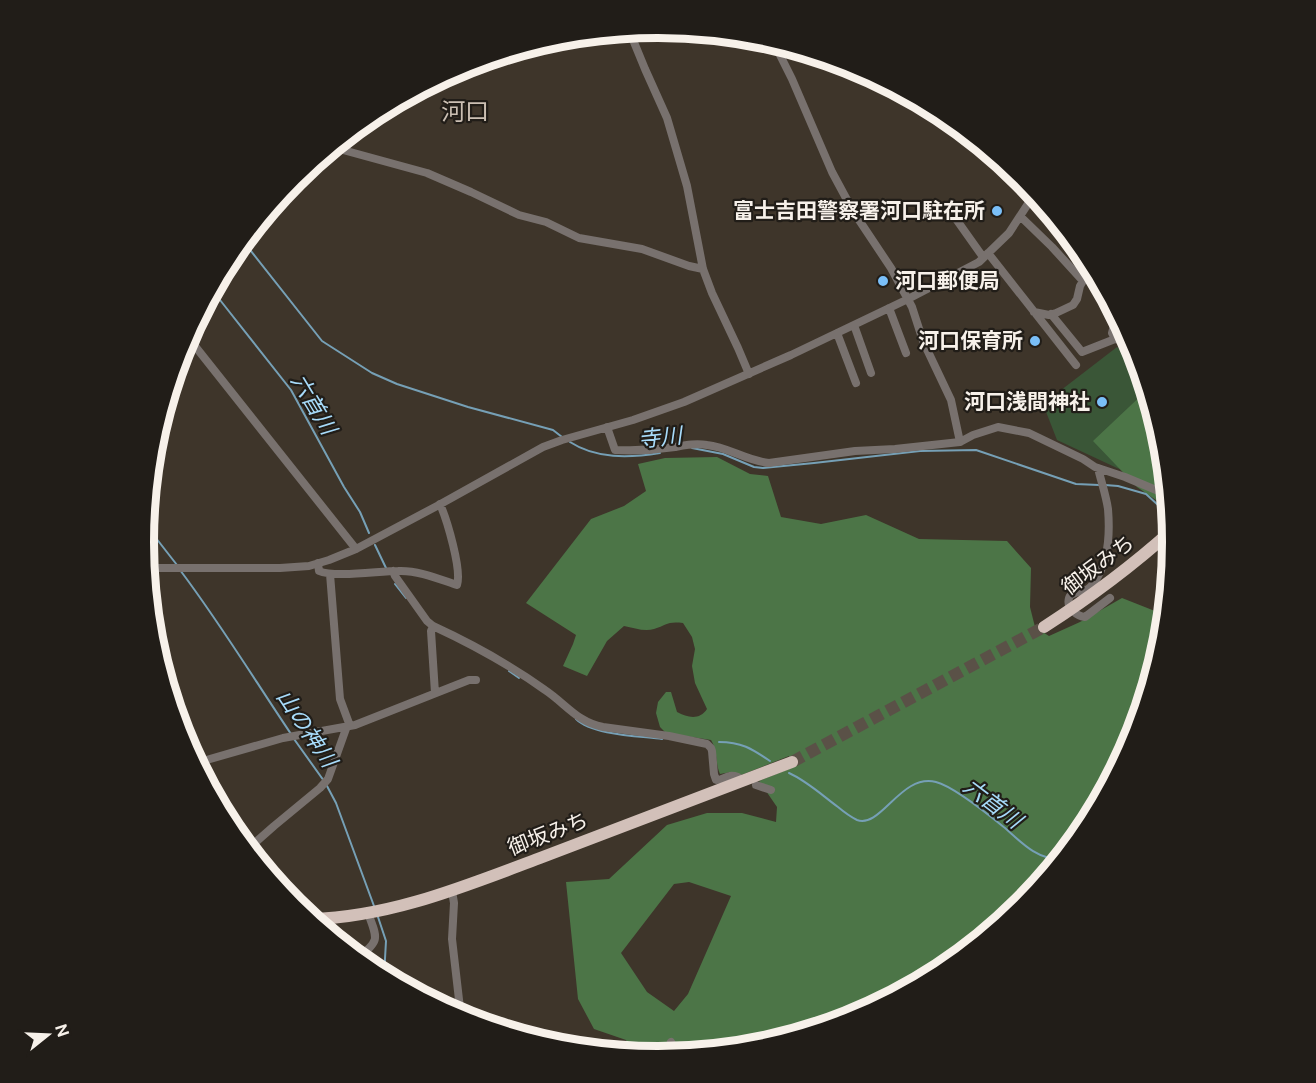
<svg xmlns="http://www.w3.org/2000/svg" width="1316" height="1083" font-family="'Public Sans','Noto Sans JP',sans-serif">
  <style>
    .green { fill: #3a5637 }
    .forest { fill: #4c7547; fill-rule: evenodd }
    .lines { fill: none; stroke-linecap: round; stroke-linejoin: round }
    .stream { stroke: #76a0b6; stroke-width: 2 }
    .highway-tunnel { stroke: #5a5147; stroke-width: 12; stroke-dasharray: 12 6; stroke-linecap: butt }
    .minor { stroke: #78716e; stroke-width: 8 }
    .highway { stroke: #d2c0b9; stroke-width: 12 }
    .poi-dot { fill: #7abff8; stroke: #211d18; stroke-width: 2 }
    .labels { text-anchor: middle; stroke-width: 4.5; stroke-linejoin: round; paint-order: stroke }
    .poi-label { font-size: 21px; font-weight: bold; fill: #f7f1ea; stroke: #211d18; text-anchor: end }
    .street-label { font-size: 21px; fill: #f7f1ea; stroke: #211d18 }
    .water-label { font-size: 22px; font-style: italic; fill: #a7dbfa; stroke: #211d18 }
    .quarter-label { font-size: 24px; fill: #cbbfb3; stroke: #211d18 }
    .rim { fill: none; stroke: #f7f1ea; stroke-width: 8 }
  </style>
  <rect width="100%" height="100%" fill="#3e352a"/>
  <!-- green -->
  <path class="green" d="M1117 347 1139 363 1163 441 1149 480 1117 468 1057 440 1043 404Z"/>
  <!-- forest -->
  <path class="forest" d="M1147 390 1163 441 1169 509 1137 487 1093 441Z
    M717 457 750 474 768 476 781 517 821 524 866 515 919 539 1007 541 1031 568 1030 607 1035 627 1049 636 1080 622 1122 598 1165 615 1163 642 1133 739 1086 828 1022 906 944 969 855 1017 758 1046 658 1056 634 1054 626 1040 594 1029 578 999 566 882 609 879 667 825 707 813H742L776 822 777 807 759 781 794 767 789 756 741 775 731 772 720 774C715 763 718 751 711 740L666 733 660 727 656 713 658 702 666 692H671L677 712C688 718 700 720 707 709L695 683 692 666 695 649 692 637 683 623C667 621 667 625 654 629 645 632 634 628 624 626L607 641 587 676 563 666 573 644 576 635 526 603 591 519 624 506 646 491 638 464 665 458ZM689 882 731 896 688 994 674 1011 647 992 621 953 674 884Z"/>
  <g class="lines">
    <!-- stream -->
    <path class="stream" d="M243 241 322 341 372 373 397 384 468 407 553 430 562 437
      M212 290 214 292
      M220 300 291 390 344 487 360 512 369 533
      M570 442C596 459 629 458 660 453
      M692 448 723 454 754 467 763 468 814 463 920 451 976 450 1076 484 1099 485
      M1105 485 1118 486 1146 494 1170 516
      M145 524 177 565
      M375 545 386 568
      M180 570C220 623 254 679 291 734
      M395 584 406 598
      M509 671 519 678
      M576 719C592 735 639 736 662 739
      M294 739 324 781
      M719 742C742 742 752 749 770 761
      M789 773C807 781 823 796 838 807 844 812 851 817 857 820 881 829 901 773 936 782 955 787 989 815 1005 828 1021 842 1036 859 1060 859
      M327 786 336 803 374 906
      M377 914 386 941 384 976"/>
    <!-- highway-tunnel -->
    <path class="highway-tunnel" d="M792 762 1044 627"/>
    <!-- minor -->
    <path class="minor" d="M629 30 645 69 667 118 687 186 703 269 712 293 738 348 749 374
      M773 41 792 79 832 172 853 211 891 268 912 307 923 341 951 400 960 442
      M332 147 427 173 471 192 519 215 546 222 579 238 642 249 689 266 703 269
      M1020 216 1052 247 1083 281
      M956 219 983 257
      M988 253 1076 365
      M889 308 906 353
      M1034 312 1049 315 1056 313 1073 305 1077 299 1080 286 1083 281 1094 270
      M1051 314 1082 352 1115 339 1133 344
      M854 325 871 373
      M837 333 856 383
      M187 336 356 549
      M1115 339 1112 333 1117 314
      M607 427 615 450C635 451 655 450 675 447 686 445 696 443 707 445 728 447 747 461 769 463L855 451 895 449 960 442 973 435 998 427 1029 433 1083 459 1095 467 1125 477 1168 495
      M1098 468C1101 481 1106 495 1108 509 1110 533 1109 561 1095 581 1093 583 1092 586 1089 588 1084 593 1071 591 1069 598 1066 608 1077 616 1085 617L1110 598
      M318 563 319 571C334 578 379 571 398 571 418 570 439 579 457 585 462 570 447 520 440 504
      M146 568H280L309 566 329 560 356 549 437 506 543 447 562 440 633 420 684 402 791 355 908 299 979 262 1009 233 1035 193
      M393 571 395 576 427 621 433 626C472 644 510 665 545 690 566 704 577 722 603 727L669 736 707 744 711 748 712 751 714 774 716 780C725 780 727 773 738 777
      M330 574 340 699 350 726
      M433 626 431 631 435 693
      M196 763 283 738 355 725 469 680H476
      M756 785 771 790
      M248 849 274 826 320 788 328 779 347 726
      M452 891 454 903 452 939 461 1017
      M358 958C381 940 377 938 368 913
      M671 1042 678 1054"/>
    <!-- highway -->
    <path class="highway" d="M1044 627C1089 598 1132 566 1171 531
      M311 919C391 917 465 886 540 858 624 826 708 794 792 762"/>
  </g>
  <!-- markers -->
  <g class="poi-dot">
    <circle cx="997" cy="211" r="6"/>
    <circle cx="883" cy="281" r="6"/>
    <circle cx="1035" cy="341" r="6"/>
    <circle cx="1102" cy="402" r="6"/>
  </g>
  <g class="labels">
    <!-- poi labels -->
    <g class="poi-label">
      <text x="985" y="218">富士吉田警察署河口駐在所</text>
      <text x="895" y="288" text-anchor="start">河口郵便局</text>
      <text x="1023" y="348">河口保育所</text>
      <text x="1090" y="409">河口浅間神社</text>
    </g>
    <!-- street labels -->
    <g class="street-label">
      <text transform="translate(1098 565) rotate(-37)" y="7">御坂みち</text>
      <text transform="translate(548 834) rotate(-21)" y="7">御坂みち</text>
    </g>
    <!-- water labels -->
    <g class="water-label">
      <text transform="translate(314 404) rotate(59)" y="8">六首川</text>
      <text transform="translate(660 437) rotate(-6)" y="8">寺川</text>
      <text transform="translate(307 728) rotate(56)" y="8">山の神川</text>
      <text transform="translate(993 803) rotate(37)" y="8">六首川</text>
    </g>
    <!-- quarter labels -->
    <g class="quarter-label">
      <text x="465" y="120">河口</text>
    </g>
  </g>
  <!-- crop -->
  <path d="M0 0H1316V1083H0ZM154 542a504 504 0 1 1 1008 0a504 504 0 1 1-1008 0Z" fill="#211d18" fill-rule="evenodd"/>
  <path class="rim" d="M154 542a504 504 0 1 1 1008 0a504 504 0 1 1-1008 0Z"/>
  <!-- north arrow -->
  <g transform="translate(48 1035) rotate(72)" stroke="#211d18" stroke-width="4.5" paint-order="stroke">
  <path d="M0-4.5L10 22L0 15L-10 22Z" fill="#f7f1ea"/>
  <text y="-9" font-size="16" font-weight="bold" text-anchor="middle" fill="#f7f1ea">N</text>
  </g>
</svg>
